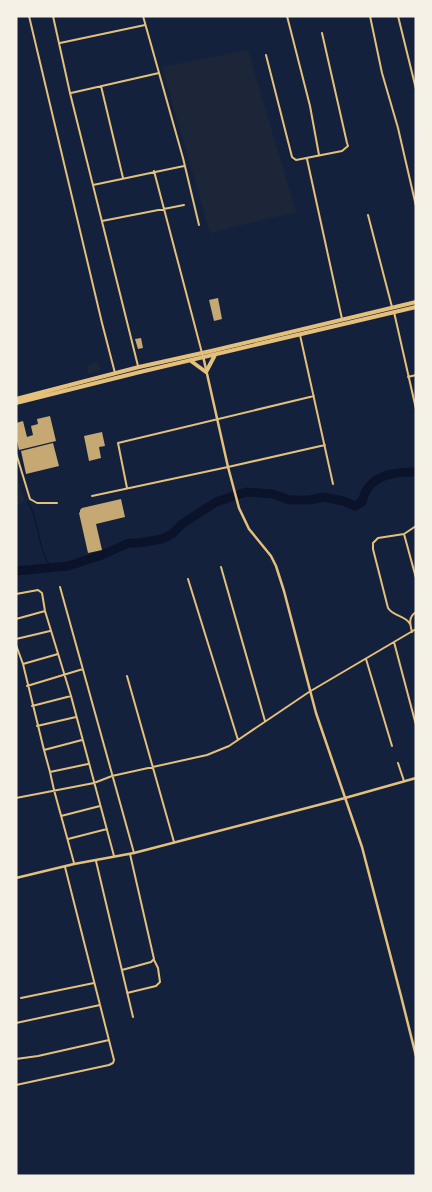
<svg xmlns="http://www.w3.org/2000/svg" width="432" height="1192" font-family="'PT Serif',serif">
  <style>
    .green { fill: #1d2539 }
    .lines { fill: none; stroke-linecap: round; stroke-linejoin: round }
    .stream { stroke: #0b132b; stroke-width: 1 }
    .river { stroke: #0b132b; stroke-width: 9 }
    .building { fill: #c6a872 }
    .minor { stroke: #e5c07b; stroke-width: 2 }
    .tertiary { stroke: #e5c07b; stroke-width: 2.5 }
    .trunk { stroke: #e5c07b; stroke-width: 4 }
  </style>
  <rect width="100%" height="100%" fill="#14213d"/>
  <!-- green -->
  <path class="green" d="M248 50 296 212 210 233 162 67Z
    M98 362 101 370 88 374V365Z
    M16 476 25 501 16 506Z"/>
  <g class="lines">
    <!-- stream -->
    <path class="stream" d="M28 502C40 522 37 548 51 568"/>
    <!-- river -->
    <path class="river" d="M16 571 68 566 102 555 129 543H139L162 539 172 534 182 524 216 502 246 492 273 494 289 500H310L323 497 343 501 355 506 362 502C363 498 365 492 368 488 379 473 399 472 416 472"/>
  </g>
  <!-- building -->
  <path class="building" d="M218 298 222 319 214 321 209 300Z
    M141 338 143 348 138 349 135 339Z
    M50 416 56 441 19 450 16 437V423L23 421 27 437 33 435 31 426 38 424 37 419Z
    M102 432 105 446 99 447 101 458 89 461 84 436Z
    M53 443 59 466 26 474 21 451Z
    M121 499 125 517 96 524 102 550 88 553 79 513 80 512V510L82 508Z"/>
  <g class="lines">
    <!-- minor -->
    <path class="minor" d="M29 16 102 323 115 373
      M53 16 70 93 138 366
      M143 16 183 158 199 225
      M287 16 310 106 319 155
      M370 16 382 73 398 128 416 206
      M398 16 416 89
      M60 43 145 25
      M266 55 292 157 296 160 342 151 348 146 347 143 322 33
      M101 86 123 178
      M71 93 159 73
      M307 159 342 319
      M154 171 202 353
      M93 185 184 166
      M368 215 392 307
      M102 221 184 205
      M394 312 416 409
      M300 335 333 484
      M408 377 416 375
      M16 453 30 499 37 503H57
      M127 488 118 443 314 396
      M92 496 228 467 325 445
      M404 534 416 578
      M221 567 265 721
      M188 579 238 740
      M60 587 134 853
      M16 594 38 590 42 593 45 611 71 696 114 856
      M16 619 45 611
      M410 624C405 615 394 617 388 608L373 549V543L378 538 404 534 416 526
      M412 632C410 624 408 617 416 612
      M16 639 50 631
      M394 642 416 725
      M16 645 23 664 44 750 50 772 54 790 74 863
      M366 659 392 746
      M23 664 58 654
      M127 676 174 842
      M27 686 83 669
      M32 706 71 696
      M37 726 76 717
      M44 750 82 740
      M398 763 404 781
      M50 772 88 764
      M16 798 94 783 112 776 207 755 229 746 309 692 416 629
      M61 816 100 806
      M68 839 107 829
      M96 861 133 1017
      M122 970 151 962 154 959 130 854
      M127 993 156 986 160 982 158 968 154 960
      M21 998 94 983
      M16 1023 100 1005
      M16 1059 38 1056 109 1040
      M16 1085 109 1065 113 1063 114 1060 65 867"/>
    <!-- tertiary -->
    <path class="tertiary" d="M203 356 228 467 239 508 249 529 271 556 276 566 284 591 316 713 362 847 401 996 416 1056
      M16 878 74 864 134 853 345 798 416 778"/>
    <!-- trunk -->
    <path class="trunk" d="M191 361 206 372 215 355
      M16 399 139 367 211 351 416 302
      M16 403 140 372 416 307"/>
  </g>
  <!-- border -->
  <rect width="432" height="1192" fill="none" stroke="#f6f1e7" stroke-width="35"/>
</svg>
